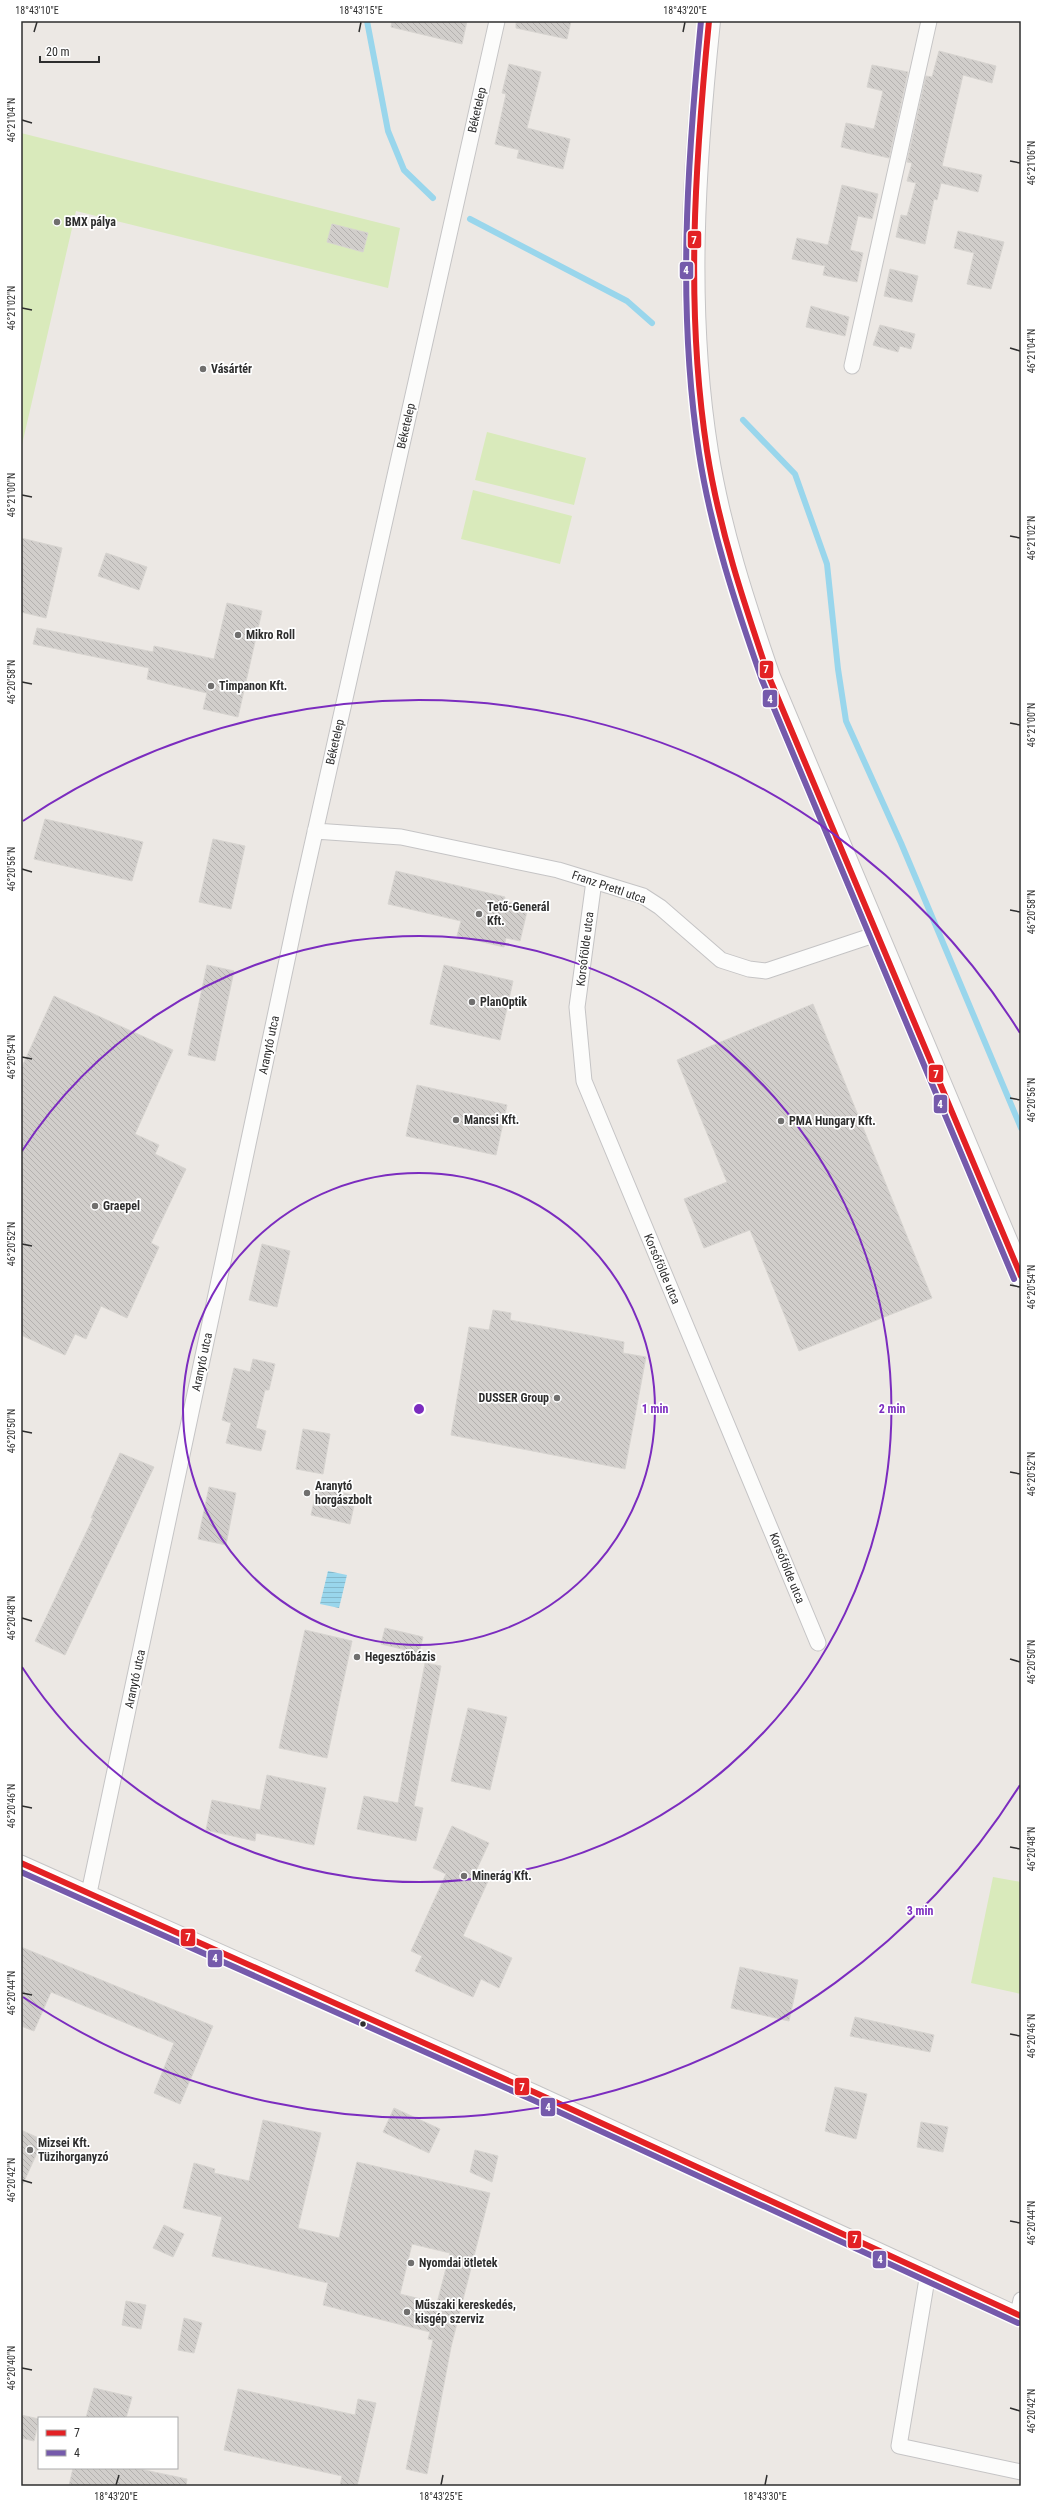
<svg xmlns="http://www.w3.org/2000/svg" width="1042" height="2507" font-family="'Roboto Condensed',sans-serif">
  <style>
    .pitch { fill: #d9eabb }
    .water { fill: url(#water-rules) }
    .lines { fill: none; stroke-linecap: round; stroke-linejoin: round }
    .stream { stroke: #99d6ec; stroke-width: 6 }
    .building { fill: url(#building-back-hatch); stroke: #d7d4d0; fill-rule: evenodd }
    .minor-casing { stroke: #c5c4c5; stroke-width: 17 }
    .secondary-casing { stroke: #c5c4c5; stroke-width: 24 }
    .minor { stroke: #fcfcfb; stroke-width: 15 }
    .secondary { stroke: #fcfcfb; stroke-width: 22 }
    .bus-1-casing { stroke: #fff; stroke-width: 9 }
    .bus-2-casing { stroke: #fff; stroke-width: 9 }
    .bus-1 { stroke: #e32124; stroke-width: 6 }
    .bus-2 { stroke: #755aab; stroke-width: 6 }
    .ticks { fill: none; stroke: #2e2e2e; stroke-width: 1.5 }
    .ring { fill: none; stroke: #7b2cbf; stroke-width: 2 }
    .poi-dot { fill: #706f6e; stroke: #fff; stroke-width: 1.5 }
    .bus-dot { fill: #2e2e2e; stroke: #fff; stroke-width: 1.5 }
    .labels { text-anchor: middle; stroke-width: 3.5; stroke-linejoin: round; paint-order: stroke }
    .street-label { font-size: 12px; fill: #2e2e2e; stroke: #fff }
    .poi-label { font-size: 12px; font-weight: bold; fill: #2e2e2e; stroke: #fff; text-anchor: start }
    .centre { fill: #7b2cbf; stroke: #fff; stroke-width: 2 }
    .ring-label { font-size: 12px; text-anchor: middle; font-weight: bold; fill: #7b2cbf; stroke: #fff; stroke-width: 3.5; stroke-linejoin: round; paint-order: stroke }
    .line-badge { stroke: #fff; stroke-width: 1.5 }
    .badge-label { font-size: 11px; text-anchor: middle; font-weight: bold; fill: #fff }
    .neatline { fill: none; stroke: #2e2e2e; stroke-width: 1.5 }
    .ticks-label { font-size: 10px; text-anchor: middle; fill: #2e2e2e }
  </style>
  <defs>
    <pattern id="water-rules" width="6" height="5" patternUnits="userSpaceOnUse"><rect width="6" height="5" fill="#99d6ec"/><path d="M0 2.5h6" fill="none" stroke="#84b8cb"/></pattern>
    <pattern id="building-back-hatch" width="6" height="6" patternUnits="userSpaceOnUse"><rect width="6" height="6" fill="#d1cecb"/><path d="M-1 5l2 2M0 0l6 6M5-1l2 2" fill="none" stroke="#b4b1af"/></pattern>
  </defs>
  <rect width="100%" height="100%" fill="#ece8e4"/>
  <!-- pitch -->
  <path class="pitch" d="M21 133 400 228 388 288 76 211 21 449Z
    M487 432 586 458 574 505 475 480Z
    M473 490 572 516 560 564 461 539Z
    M993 1877 1021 1882V1994L971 1983Z"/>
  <!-- water -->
  <path class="water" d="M328 1571 347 1575 339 1608 320 1604Z"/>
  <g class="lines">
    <!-- stream -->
    <path class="stream" d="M367 21 388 131 404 170 433 198
      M470 219 627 301 652 323
      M743 420 795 474 827 564 838 669 846 721 901 843 1021 1128"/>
  </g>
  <!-- building -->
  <path class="building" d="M392 21H467L462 44 391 27Z
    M516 21H571L567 39 516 28Z
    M939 51 996 66 992 83 963 75 942 166 982 175 978 192 941 183 937 200 934 199 925 244 896 237 901 215 907 216 916 183 907 181 912 163 907 162 926 76 932 77Z
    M509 64 541 72 527 128 570 139 563 169 517 158 519 150 495 144 506 94 502 93Z
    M872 65 908 72 889 158 841 147 846 123 874 129 883 91 867 87Z
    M842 185 878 194 872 219 858 216 850 250 863 253 857 282 823 275 825 266 792 259 797 238 828 245Z
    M332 224 368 233 363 252 327 242Z
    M958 231 1004 242 991 289 967 284 974 253 954 248Z
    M890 269 918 276 912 302 884 296Z
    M811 306 849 317 845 336 806 327Z
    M880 325 915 334 911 349 900 346 898 352 873 345Z
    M21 538 62 548 46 618 21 612Z
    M106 553 147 567 139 590 98 576Z
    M227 603 262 611 238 717 203 709 207 693 147 679 149 668 33 644 37 628 153 652 154 646 214 659Z
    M45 819 143 842 132 881 34 859Z
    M213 839 245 846 231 909 199 902Z
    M396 871 505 897 504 901 528 907 520 941 506 938 504 947 457 936 461 921 388 904Z
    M207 965 234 971 215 1061 188 1055Z
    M444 965 513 981 500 1040 430 1024Z
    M54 996 173 1050 135 1134 159 1145 155 1154 186 1169 151 1243 159 1247 127 1318 101 1306 86 1339 75 1334 65 1355 21 1335V1069Z
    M813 1004 932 1298 799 1351 750 1230 704 1248 684 1199 727 1182 677 1060Z
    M417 1085 507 1105 496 1155 406 1136Z
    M262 1244 290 1251 277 1307 249 1300Z
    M493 1310 511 1313 510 1320 624 1342 623 1353 646 1357 625 1469 451 1435 469 1327 489 1330Z
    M253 1359 275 1364 269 1390H265L256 1428 266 1431 261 1451 226 1443 231 1423 222 1420 234 1368 250 1372Z
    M303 1429 330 1434 323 1474 296 1469Z
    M120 1453 154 1467 65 1655 35 1641 93 1518H91Z
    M209 1487 236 1493 226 1545 198 1539Z
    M317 1487 356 1496 350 1524 311 1515Z
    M385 1628 423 1637 419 1653 381 1644Z
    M305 1630 352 1641 327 1758 279 1748Z
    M425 1663 441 1666 414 1806 423 1808 416 1841 357 1829 364 1796 398 1803Z
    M468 1708 507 1717 490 1790 451 1781Z
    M267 1775 326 1788 314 1845 256 1833 255 1841 206 1830 212 1800 260 1810Z
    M452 1826 489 1843 475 1873 489 1879 463 1936 512 1958 499 1988 481 1979 473 1997 415 1971 422 1956 411 1951 446 1874 433 1868Z
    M21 1947 213 2026 180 2104 154 2093 174 2043 51 1992 34 2031 21 2026Z
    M740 1967 798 1980 789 2021 731 2008Z
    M855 2017 934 2035 930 2052 850 2036Z
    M835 2087 867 2094 856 2139 825 2131Z
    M394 2108 440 2129 429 2153 383 2132Z
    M263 2120 321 2133 298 2228 339 2238 357 2162 490 2193 451 2347 427 2474 406 2469 433 2340 428 2339 430 2332 323 2305 328 2283 212 2256 222 2217 183 2208 194 2163 215 2169 214 2173 249 2181ZM412 2244 450 2253 437 2303 400 2294Z
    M921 2122 948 2127 943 2152 917 2147Z
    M21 2130 43 2140 21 2188Z
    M475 2150 498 2156 492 2182 470 2172Z
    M164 2225 184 2234 173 2257 153 2248Z
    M126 2301 146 2305 141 2329 122 2325Z
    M184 2318 202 2323 194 2353 178 2350Z
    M94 2388 132 2397 126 2418H86Z
    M238 2389 355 2415 358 2399 376 2403 357 2486H340L342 2476 224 2450Z
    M21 2415 39 2419 34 2441 21 2438Z
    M73 2468H135L187 2479 186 2486H69Z"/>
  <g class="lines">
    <defs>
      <path id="minor" d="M852 366 929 21
        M315 831 401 837 558 870 643 896 660 907 721 960 749 969 766 971 877 934
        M594 881 577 1007 584 1081 818 1643
        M21 1863 536 2093 1021 2316
        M89 1893 300 899 497 21
        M928 2273 899 2446 1021 2472
        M1018 2314 1021 2300"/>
      <path id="secondary" d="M709 21C694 165 684 308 707 452 719 528 744 604 769 677L1021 1276"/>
    </defs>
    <!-- minor casing -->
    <use href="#minor" class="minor-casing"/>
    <!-- secondary casing -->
    <use href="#secondary" class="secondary-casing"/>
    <!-- minor -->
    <use href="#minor" class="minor"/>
    <!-- secondary -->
    <use href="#secondary" class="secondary"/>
    <defs>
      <path id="bus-1" d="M709 21C695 164 685 308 707 451 719 529 744 603 769 677L1021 1276
        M21 1863 536 2093 1021 2316"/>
      <path id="bus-2" d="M701 21C687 165 677 310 699 453 711 531 736 606 762 680L1014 1279
        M21 1872 533 2100 1018 2323"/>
    </defs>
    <!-- bus-1 casing -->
    <use href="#bus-1" class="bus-1-casing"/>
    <!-- bus-2 casing -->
    <use href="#bus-2" class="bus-2-casing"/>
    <!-- bus-1 -->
    <use href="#bus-1" class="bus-1"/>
    <!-- bus-2 -->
    <use href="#bus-2" class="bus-2"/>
  </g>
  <!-- ticks -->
  <path class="ticks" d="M34 32 37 22M359 32 361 22M683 32 685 22M22 120 32 123M1010 161 1020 163M22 308 32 310M1010 348 1020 351M22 495 32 497M1010 536 1020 538M22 682 32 684M1010 723 1020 725M22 869 32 872M1010 910 1020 912M22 1057 32 1059M1010 1098 1020 1100M22 1244 32 1246M1010 1285 1020 1287M22 1431 32 1433M1010 1472 1020 1474M22 1618 32 1621M1010 1659 1020 1662M22 1806 32 1808M1010 1847 1020 1849M22 1993 32 1995M1010 2034 1020 2036M22 2180 32 2183M1010 2221 1020 2223M22 2368 32 2370M1010 2408 1020 2411M116 2485 119 2475M441 2485 443 2475M765 2485 767 2475"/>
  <!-- distance rings -->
  <g class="ring">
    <circle cx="419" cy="1409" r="236"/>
    <path d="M22 1151A473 473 0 1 1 22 1667"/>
    <path d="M1020 1785A709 709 0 0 1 23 1997M23 821A709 709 0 0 1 1020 1033"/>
  </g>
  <!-- markers -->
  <g class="poi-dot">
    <circle cx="57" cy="222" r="4"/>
    <circle cx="203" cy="369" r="4"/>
    <circle cx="238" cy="635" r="4"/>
    <circle cx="211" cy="686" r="4"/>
    <circle cx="479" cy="914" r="4"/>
    <circle cx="472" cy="1002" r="4"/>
    <circle cx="456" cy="1120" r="4"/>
    <circle cx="781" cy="1121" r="4"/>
    <circle cx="95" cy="1206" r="4"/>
    <circle cx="557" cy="1398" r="4"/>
    <circle cx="307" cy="1493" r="4"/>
    <circle cx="357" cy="1657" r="4"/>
    <circle cx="464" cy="1876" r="4"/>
    <circle cx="30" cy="2150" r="4"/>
    <circle cx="411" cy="2263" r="4"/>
    <circle cx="407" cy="2312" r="4"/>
  </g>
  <circle class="bus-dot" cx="363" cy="2024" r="3.5"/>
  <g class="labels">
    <!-- street labels -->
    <g class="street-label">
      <text transform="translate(477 110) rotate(-77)" y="4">Béketelep</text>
      <text transform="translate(406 426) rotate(-77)" y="4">Béketelep</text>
      <text transform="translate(335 742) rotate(-77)" y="4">Béketelep</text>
      <text transform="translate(609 887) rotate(19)" y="4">Franz Prettl utca</text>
      <text transform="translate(585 949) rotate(-83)" y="4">Korsófölde utca</text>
      <text transform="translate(269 1045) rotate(-78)" y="4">Aranytó utca</text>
      <text transform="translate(662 1269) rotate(67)" y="4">Korsófölde utca</text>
      <text transform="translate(202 1362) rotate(-78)" y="4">Aranytó utca</text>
      <text transform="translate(787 1568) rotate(68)" y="4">Korsófölde utca</text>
      <text transform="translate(135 1679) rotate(-78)" y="4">Aranytó utca</text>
    </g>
    <!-- poi labels -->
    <g class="poi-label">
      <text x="65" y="226">BMX pálya</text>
      <text x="211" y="373">Vásártér</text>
      <text x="246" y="639">Mikro Roll</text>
      <text x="219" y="690">Timpanon Kft.</text>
      <text x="487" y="911">Tető-Generál<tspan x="487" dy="14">Kft.</tspan></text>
      <text x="480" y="1006">PlanOptik</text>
      <text x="464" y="1124">Mancsi Kft.</text>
      <text x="789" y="1125">PMA Hungary Kft.</text>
      <text x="103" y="1210">Graepel</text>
      <text x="549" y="1402" text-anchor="end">DUSSER Group</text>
      <text x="315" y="1490">Aranytó<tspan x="315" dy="14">horgászbolt</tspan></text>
      <text x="365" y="1661">Hegesztőbázis</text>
      <text x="472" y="1880">Minerág Kft.</text>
      <text x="38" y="2147">Mizsei Kft.<tspan x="38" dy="14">Tüzihorganyzó</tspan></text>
      <text x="419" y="2267">Nyomdai ötletek</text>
      <text x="415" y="2309">Műszaki kereskedés,<tspan x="415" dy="14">kisgép szerviz</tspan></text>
    </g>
  </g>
  <circle cx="419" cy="1409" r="6" class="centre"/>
  <g class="ring-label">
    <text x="655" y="1413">1 min</text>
    <text x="892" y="1413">2 min</text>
    <text x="920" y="1915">3 min</text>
  </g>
  <g class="line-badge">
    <rect x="687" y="230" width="15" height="19" rx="4" fill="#e32124"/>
    <rect x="679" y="261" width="15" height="19" rx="4" fill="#755aab"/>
    <rect x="759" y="660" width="15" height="19" rx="4" fill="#e32124"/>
    <rect x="762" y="689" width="16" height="19" rx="4" fill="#755aab"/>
    <rect x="928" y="1064" width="16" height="19" rx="4" fill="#e32124"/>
    <rect x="933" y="1094" width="15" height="20" rx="4" fill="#755aab"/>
    <rect x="180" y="1928" width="16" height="19" rx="4" fill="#e32124"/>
    <rect x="207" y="1949" width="16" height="19" rx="4" fill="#755aab"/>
    <rect x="514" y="2077" width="16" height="19" rx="4" fill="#e32124"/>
    <rect x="540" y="2097" width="16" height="20" rx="4" fill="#755aab"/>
    <rect x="847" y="2230" width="15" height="19" rx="4" fill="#e32124"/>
    <rect x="872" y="2250" width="15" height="19" rx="4" fill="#755aab"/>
  </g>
  <g class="badge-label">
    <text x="694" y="244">7</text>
    <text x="686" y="274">4</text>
    <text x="766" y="673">7</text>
    <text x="770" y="703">4</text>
    <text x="936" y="1078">7</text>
    <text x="940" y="1108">4</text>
    <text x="188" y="1941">7</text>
    <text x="215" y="1962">4</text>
    <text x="522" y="2091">7</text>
    <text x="548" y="2111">4</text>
    <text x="855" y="2243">7</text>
    <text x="880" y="2263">4</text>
  </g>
  <!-- border -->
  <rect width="1042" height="2507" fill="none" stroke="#ffffff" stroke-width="44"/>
  <!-- legend -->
  <rect x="38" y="2417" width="140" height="52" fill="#ffffff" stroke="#ababab"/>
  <rect x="46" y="2430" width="20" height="6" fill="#e32124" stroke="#ababab"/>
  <text x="74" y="2437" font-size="12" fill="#2e2e2e">7</text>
  <rect x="46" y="2450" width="20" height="6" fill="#755aab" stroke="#ababab"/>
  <text x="74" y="2457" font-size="12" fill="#2e2e2e">4</text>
  <!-- scale -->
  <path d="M40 56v6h59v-6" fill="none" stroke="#2e2e2e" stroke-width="2"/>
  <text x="46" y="56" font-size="12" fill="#2e2e2e" stroke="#ffffff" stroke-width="3" paint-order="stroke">20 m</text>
  <rect x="22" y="22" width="998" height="2463" class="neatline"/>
  <g class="ticks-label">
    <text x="37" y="14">18°43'10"E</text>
    <text x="361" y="14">18°43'15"E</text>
    <text x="685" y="14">18°43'20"E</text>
    <text transform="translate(11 120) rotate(-90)" y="4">46°21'04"N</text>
    <text transform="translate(1031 163) rotate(-90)" y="4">46°21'06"N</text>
    <text transform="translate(11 308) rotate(-90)" y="4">46°21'02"N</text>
    <text transform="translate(1031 351) rotate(-90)" y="4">46°21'04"N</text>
    <text transform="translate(11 495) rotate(-90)" y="4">46°21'00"N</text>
    <text transform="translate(1031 538) rotate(-90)" y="4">46°21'02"N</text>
    <text transform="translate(11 682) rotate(-90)" y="4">46°20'58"N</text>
    <text transform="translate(1031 725) rotate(-90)" y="4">46°21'00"N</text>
    <text transform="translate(11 869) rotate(-90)" y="4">46°20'56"N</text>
    <text transform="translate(1031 912) rotate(-90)" y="4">46°20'58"N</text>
    <text transform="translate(11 1057) rotate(-90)" y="4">46°20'54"N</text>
    <text transform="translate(1031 1100) rotate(-90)" y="4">46°20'56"N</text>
    <text transform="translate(11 1244) rotate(-90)" y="4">46°20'52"N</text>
    <text transform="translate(1031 1287) rotate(-90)" y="4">46°20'54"N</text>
    <text transform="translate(11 1431) rotate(-90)" y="4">46°20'50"N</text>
    <text transform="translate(1031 1474) rotate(-90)" y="4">46°20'52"N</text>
    <text transform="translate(11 1618) rotate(-90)" y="4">46°20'48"N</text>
    <text transform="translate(1031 1662) rotate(-90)" y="4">46°20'50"N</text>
    <text transform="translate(11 1806) rotate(-90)" y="4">46°20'46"N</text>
    <text transform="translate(1031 1849) rotate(-90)" y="4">46°20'48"N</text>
    <text transform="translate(11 1993) rotate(-90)" y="4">46°20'44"N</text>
    <text transform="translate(1031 2036) rotate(-90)" y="4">46°20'46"N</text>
    <text transform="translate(11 2180) rotate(-90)" y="4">46°20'42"N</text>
    <text transform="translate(1031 2223) rotate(-90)" y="4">46°20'44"N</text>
    <text transform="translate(11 2368) rotate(-90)" y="4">46°20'40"N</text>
    <text transform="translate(1031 2411) rotate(-90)" y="4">46°20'42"N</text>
    <text x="116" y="2500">18°43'20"E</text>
    <text x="441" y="2500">18°43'25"E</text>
    <text x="765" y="2500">18°43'30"E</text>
  </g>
</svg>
